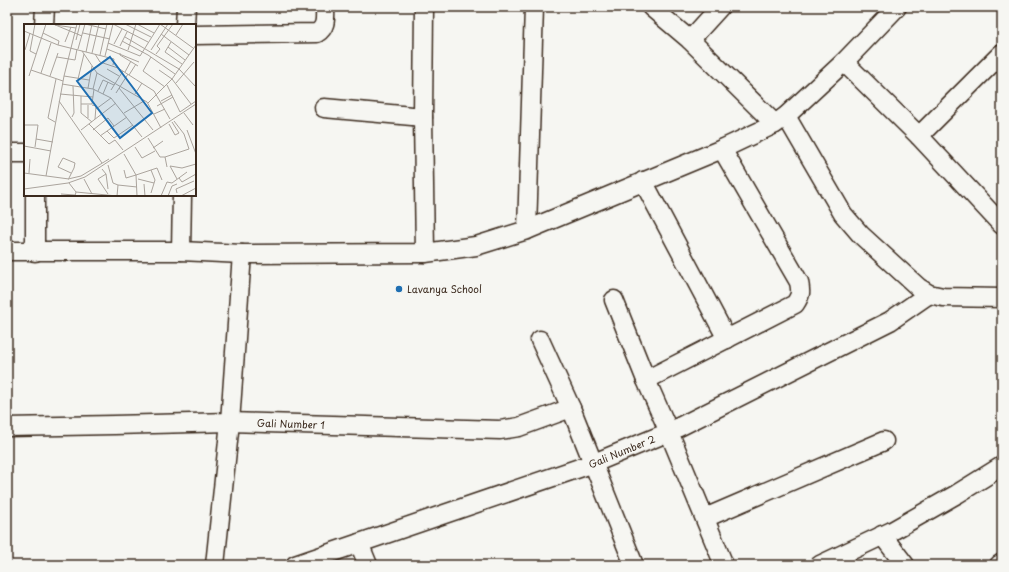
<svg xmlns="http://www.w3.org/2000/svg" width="1009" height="572" font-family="'Playpen Sans',sans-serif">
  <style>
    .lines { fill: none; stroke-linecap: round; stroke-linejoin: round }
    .minor-casing { stroke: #3b2a1e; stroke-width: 21 }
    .minor { stroke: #f6f6f2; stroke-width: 18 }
    .poi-dot { fill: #1f6fb2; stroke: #f6f6f2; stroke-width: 1.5 }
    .labels { text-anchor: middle; stroke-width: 3; stroke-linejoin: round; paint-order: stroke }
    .poi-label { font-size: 10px; fill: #3b2a1e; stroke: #f6f6f2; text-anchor: start }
    .street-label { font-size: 10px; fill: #3b2a1e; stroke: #f6f6f2 }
    .inset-road { fill: none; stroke: #aba49d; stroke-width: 1 }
    .view { fill: #1f6fb2; fill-opacity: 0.15; stroke: #1f6fb2; stroke-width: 2 }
    .inset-edge { fill: none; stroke: #3b2a1e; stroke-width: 2 }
  </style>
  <rect width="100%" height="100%" fill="#f6f6f2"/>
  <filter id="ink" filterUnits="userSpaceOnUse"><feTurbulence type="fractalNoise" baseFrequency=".025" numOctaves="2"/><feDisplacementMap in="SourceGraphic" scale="8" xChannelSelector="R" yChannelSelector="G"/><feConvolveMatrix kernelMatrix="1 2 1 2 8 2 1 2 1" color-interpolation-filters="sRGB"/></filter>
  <g filter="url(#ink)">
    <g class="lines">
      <defs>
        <g id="minor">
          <path d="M424 7 423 117 425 253"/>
          <path d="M651 7 690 40 775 124"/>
          <path d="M44 25 45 7"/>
          <path d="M185 25 186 7"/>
          <path d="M195 35 317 33C327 27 325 17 325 7"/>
          <path d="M690 40 720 7"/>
          <path d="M844 62 919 136 1002 225"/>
          <path d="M324 108 423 117"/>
          <path d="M786 116 843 214 861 235 918 287 929 294 943 297 1002 298"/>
          <path d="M919 136 1002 53"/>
          <path d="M7 153H25"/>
          <path d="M643 181 727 339"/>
          <path d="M35 195V252"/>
          <path d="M527 230 534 7"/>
          <path d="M7 251H181L242 254 425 253 476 246 527 230 722 149 775 124 786 116 844 62 897 7"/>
          <path d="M181 251 182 195"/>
          <path d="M614 300 646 380 669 432 724 565"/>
          <path d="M540 340 571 408 634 565"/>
          <path d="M646 380 795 304C801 295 801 292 799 282L722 149"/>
          <path id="s1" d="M7 427 114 425 230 422 500 430 519 427 571 408"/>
          <path d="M705 518 884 441"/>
          <path d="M882 535 905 565"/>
          <path d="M359 543 368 565"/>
          <path d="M215 565 230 422 242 254"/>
          <path id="s2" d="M295 565 594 463 669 432 890 321 929 294"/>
          <path d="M820 565 892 531 957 494 1002 466"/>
          <path d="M999 565 1002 563"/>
        </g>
      </defs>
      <!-- minor casing -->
      <use href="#minor" class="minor-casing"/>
      <!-- minor -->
      <use href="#minor" class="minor"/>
    </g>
  </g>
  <!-- markers -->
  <circle class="poi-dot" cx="399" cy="289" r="4"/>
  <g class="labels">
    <!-- poi labels -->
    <g class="poi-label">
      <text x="407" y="293">Lavanya School</text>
    </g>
    <!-- street labels -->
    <g class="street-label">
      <text dy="4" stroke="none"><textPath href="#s1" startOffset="284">Gali Number 1</textPath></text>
      <text dy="4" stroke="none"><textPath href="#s2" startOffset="346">Gali Number 2</textPath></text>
    </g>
  </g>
  <!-- overview -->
  <g transform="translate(24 24)">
    <rect width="172" height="172" fill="#f6f6f2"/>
    <path class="inset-road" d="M11 0 6 27 12 30M29 0 58 12M61 0 82 5M89 0 124 18M101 0 127 13M113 0 130 9M136 0 169 24M31 1 52 4M0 7 34 21 90 35 89 41M19 9 35 17 34 21M59 9 86 15M137 10 165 31M152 11 159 0M101 13 155 45 172 63M52 16 56 0M98 17 124 31 151 50M41 18 47 3M147 18 141 28 158 40M84 19 116 32 136 0M90 20 98 5M96 22 103 8M144 23 161 36M54 25 61 0M83 25 115 38M1 26 6 9M104 26 112 0M127 26 144 0M58 27 73 49 69 65M62 28 68 0M68 29 75 0M96 29V31L114 42M71 30 76 38 94 44 130 67 146 95M132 30 136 25 133 22 149 0M76 31 83 0M81 32 89 0M33 33 51 36 53 25M127 33 119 47 141 63M83 45 95 52M7 46 39 57M135 46 148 55 167 80M101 48 107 37M17 49 27 19M73 49 123 78 137 104M105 51 112 40M5 52 22 0M26 52 34 29M40 52 65 56M54 55 60 30M152 59 170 38M38 60 69 65 87 74 118 113M143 61 156 88M64 64 68 42M95 64 129 106M87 66 99 47M74 67 79 56 90 61M92 69 104 50M36 70 69 73M79 70 84 58M111 70 118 59M57 72V89L68 98M35 77 78 139M137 77 148 71M124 79 148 55 172 21M57 80H68L70 65M68 81 72 82 71 95M133 82 149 73M72 85 87 74M156 88 172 77M100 89 120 77M160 89 169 101M130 90 141 85M48 93 50 89 49 62M64 94V81M31 98 24 94 32 55M65 100 85 120 91 116M145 100 151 111 155 109 148 98M0 101H14L11 123M57 106 92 79M69 106 84 94 90 102M163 106 172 130M83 107 90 114 109 101M76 112 103 93M124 114 136 133H141M12 115 29 118M91 116 99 126M0 122 27 127M111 123 118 134 131 127M129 124 139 117M84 141 89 159 94 161M143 143 141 133 165 125 160 110 150 97M78 145 82 150 74 155 84 170M100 146 102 154 112 151 100 130M0 149 45 155M5 149 6 135M82 150 84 165M22 152 40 52 53 0M45 154 50 144 51 139 39 134 34 143 47 149M155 154 158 158 172 150M44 155 57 152 85 135M60 155 68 170M114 155 130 159M153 155 146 142 158 144 172 140M45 159 52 168 51 172M120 160 121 172M0 165 44 159 61 153 172 80M52 168 93 172M127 169 131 156 127 146M153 169 152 165 170 157M37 170 51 171M93 172 94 161 113 163M113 172 112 151 133 144 138 156M137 172 143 158 148 159 163 148M144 172 148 162 153 160M157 172 172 164"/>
    <path class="view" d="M86 33 128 89 96 114 53 57Z"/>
    <rect width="172" height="172" class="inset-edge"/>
  </g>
  <!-- margin -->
  <rect width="1009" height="572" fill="none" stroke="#f6f6f2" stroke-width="24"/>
  <rect x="12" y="12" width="985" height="548" fill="none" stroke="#3b2a1e" stroke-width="1.5" filter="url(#ink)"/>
</svg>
